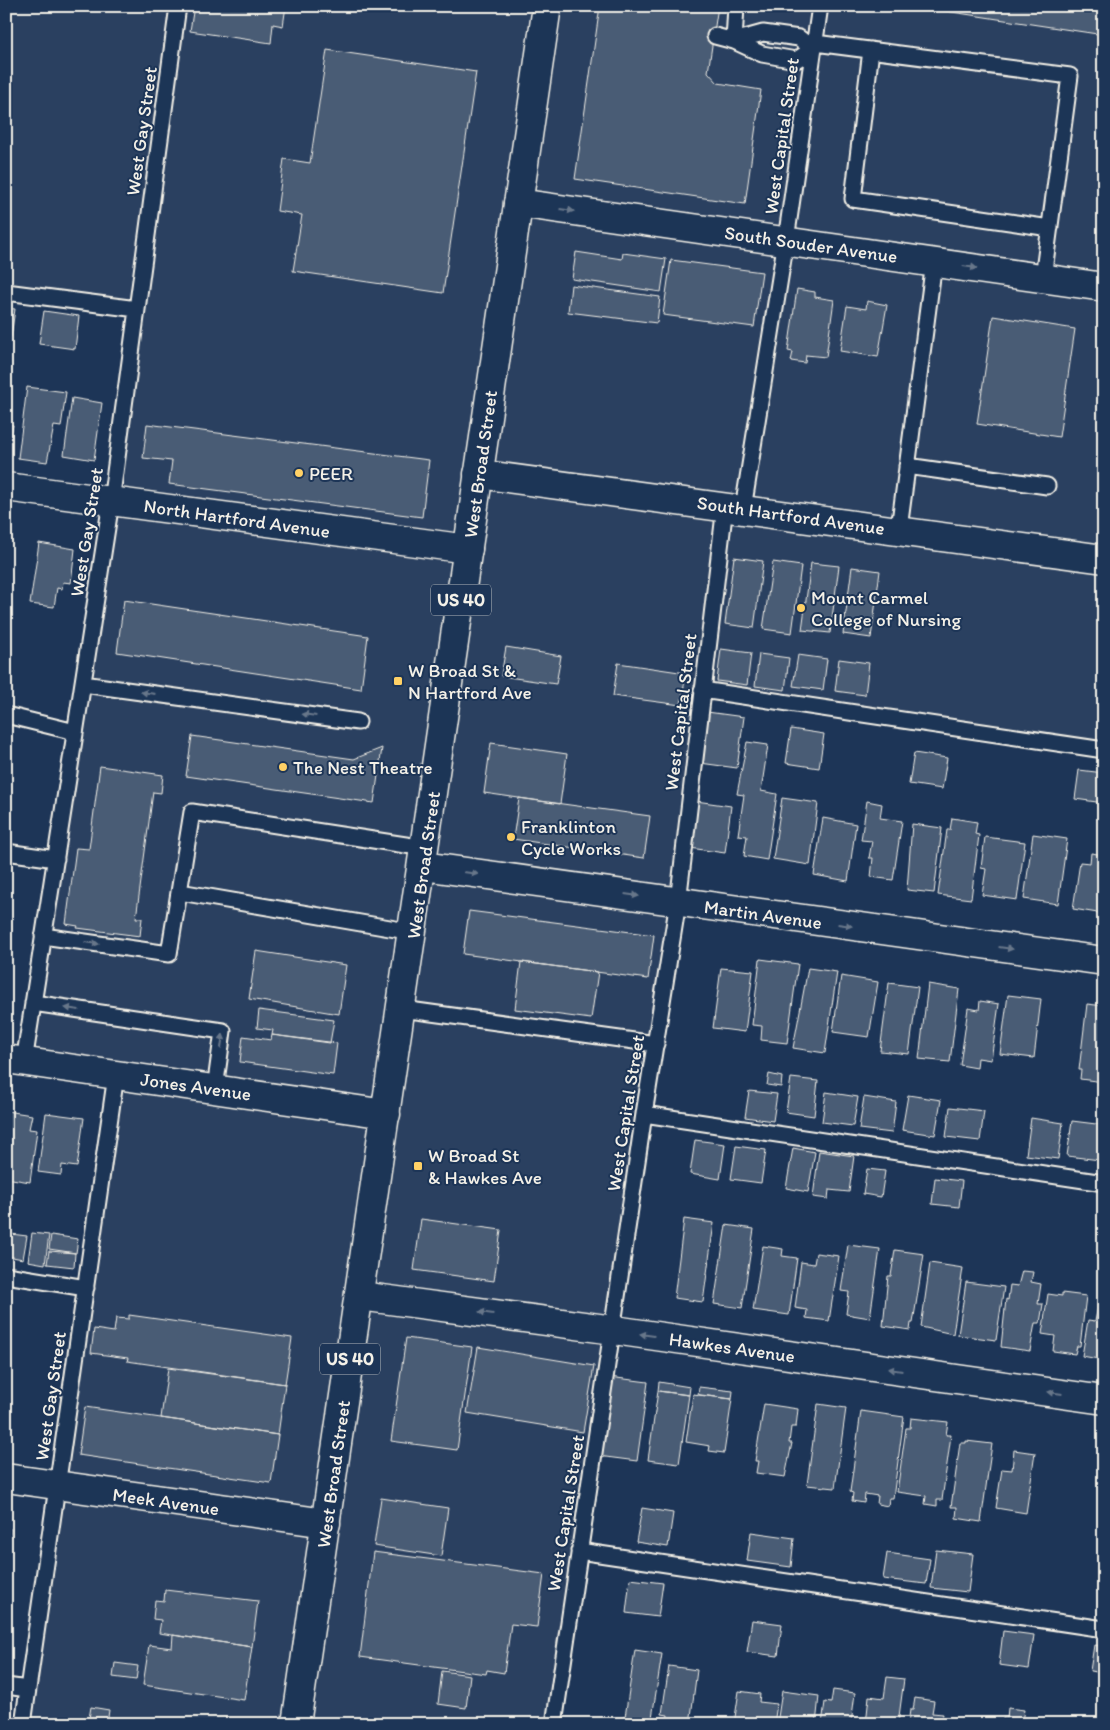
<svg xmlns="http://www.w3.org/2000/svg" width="1110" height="1730" font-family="Itim,sans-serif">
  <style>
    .built { fill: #2a4060 }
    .building { fill: #485b74; stroke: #f4f1e8 }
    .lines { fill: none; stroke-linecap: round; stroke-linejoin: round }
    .service-casing { stroke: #f4f1e8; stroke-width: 19 }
    .minor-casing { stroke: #f4f1e8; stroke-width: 31 }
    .tertiary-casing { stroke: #f4f1e8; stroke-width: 31 }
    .primary-casing { stroke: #f4f1e8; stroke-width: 31 }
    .service { stroke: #1d3557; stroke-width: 15 }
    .minor { stroke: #1d3557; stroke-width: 28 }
    .tertiary { stroke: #1d3557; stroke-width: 28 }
    .primary { stroke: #1d3557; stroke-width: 28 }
    .oneway { fill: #68778a }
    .poi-dot { fill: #ffd166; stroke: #1d3557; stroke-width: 2 }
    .labels { text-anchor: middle; stroke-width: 4; stroke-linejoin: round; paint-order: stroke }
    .shield { fill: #1d3557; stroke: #b4b9bc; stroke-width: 1 }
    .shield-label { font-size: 18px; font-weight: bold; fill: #f4f1e8 }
    .street-label { font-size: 19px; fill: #f4f1e8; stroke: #1d3557 }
    .poi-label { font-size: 19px; fill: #f4f1e8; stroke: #1d3557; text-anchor: start }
  </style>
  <rect width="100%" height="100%" fill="#1d3557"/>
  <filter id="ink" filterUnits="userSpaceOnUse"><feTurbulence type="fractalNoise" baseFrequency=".02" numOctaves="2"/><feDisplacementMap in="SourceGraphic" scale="10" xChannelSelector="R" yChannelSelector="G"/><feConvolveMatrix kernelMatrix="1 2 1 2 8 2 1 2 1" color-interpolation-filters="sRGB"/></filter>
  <g filter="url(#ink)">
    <!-- built -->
    <path class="built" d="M6 6H1104V750L702 690 554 1724H23L116 1075 24 1062 137 309 6 292Z"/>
    <!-- building -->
    <path class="building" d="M194 6H286L283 26 273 24 271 43 190 31Z
      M600 6H718L708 72 718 83 761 90 745 204 575 179Z
      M912 6H1104V35Z
      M327 50 476 72 443 293 293 271 302 215 277 211 284 159 310 163Z
      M576 252 622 259 623 253 666 259 661 292 572 279Z
      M671 260 762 272 754 327 663 315Z
      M571 285 660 297 657 323 568 312Z
      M797 289 815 292V297L834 300 826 357 806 355 805 363 791 361 793 352 788 351Z
      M867 301 887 305 878 357 840 351 847 306 866 309Z
      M6 308 15 309 11 337H6Z
      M44 311 79 316 75 349 39 344Z
      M993 316 1075 329 1059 437 977 424Z
      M6 377 11 378 6 412Z
      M27 387 66 392 61 427 54 426 47 462 18 458Z
      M72 398 102 403 94 460 64 455Z
      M6 424 13 425 9 447 6 446Z
      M147 424 429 460 422 517 169 484 172 461 143 458Z
      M39 543 75 549 71 583 63 582 62 589 57 588 54 607 30 604Z
      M734 557 763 561 754 628 725 624Z
      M773 562 801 566 792 633 763 629Z
      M811 563 839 566 830 633 802 630Z
      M852 567 880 571 871 638 843 634Z
      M124 600 368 636 361 689 117 652Z
      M506 647 561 656 556 684 501 676Z
      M721 649 751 653 747 685 717 681Z
      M759 654 789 658 785 690 755 686Z
      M798 655 827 659 823 690 793 686Z
      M839 659 869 663 865 695 835 691Z
      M618 663 686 673 681 705 613 696Z
      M707 712 744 717 737 768 700 763Z
      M791 729 824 734 819 768 786 763Z
      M192 736 354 759 382 748 374 803 186 776Z
      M747 742 768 745 761 791 777 794 767 860 744 856 747 836 738 835 744 795 737 794Z
      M491 743 567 754 560 804 484 793Z
      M914 753 947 758 942 789 909 784Z
      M100 766 163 775 161 793 153 792 136 918H142L140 936 77 928 78 926 66 924 76 848 89 849Z
      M1079 770 1104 773V803L1075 799Z
      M519 798 650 816 644 858 513 839Z
      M782 798 818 803 810 865 773 859Z
      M696 801 731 806 725 853 690 848Z
      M867 801 882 804 880 818 902 821 893 880 871 877 873 858H869L872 841 861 840Z
      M823 818 856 824 848 881 814 875Z
      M952 818 977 822 975 834 979 835 971 899 938 895 947 830H950Z
      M912 824 942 828 934 893 907 890Z
      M1033 834 1067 839 1058 904 1024 899Z
      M985 837 1025 842 1017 900 982 895 986 869 981 868Z
      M1091 853 1104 855V914L1073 909 1080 862 1090 863Z
      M469 911 654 935 648 979 463 954Z
      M256 951 346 965 339 1014 249 999Z
      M760 959 798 964 787 1043 761 1040 762 1026 752 1025Z
      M521 962 598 972 591 1019 515 1009Z
      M721 968 753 971 745 1032 713 1028Z
      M808 968 837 972 825 1053 793 1048Z
      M841 976 878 982 869 1037 833 1032Z
      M889 983 918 987 909 1054 880 1051Z
      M928 984 959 989 950 1062 919 1059Z
      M1008 995 1041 999 1034 1058 1000 1054Z
      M980 1001 999 1004 991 1060 978 1058 977 1068 960 1065 968 1008 979 1010Z
      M1087 1004 1104 1006V1082L1080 1079 1081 1070H1079Z
      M259 1010 334 1020 330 1043 272 1035 273 1030 257 1028Z
      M272 1035 337 1043 333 1075 240 1062 243 1036 271 1040Z
      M769 1074 782 1077 781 1087 767 1085Z
      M791 1078 818 1081 814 1116 786 1112Z
      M749 1091 777 1094 773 1121 745 1117Z
      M826 1092 858 1097 853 1126 822 1122Z
      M908 1095 941 1100 935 1135 902 1130Z
      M864 1097 896 1102 892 1133 859 1129Z
      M950 1107 984 1111 980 1141 946 1137Z
      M6 1111 32 1115 29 1129 37 1130 30 1182 6 1178Z
      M46 1113 84 1118 77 1167 62 1165 61 1175 38 1172Z
      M1031 1118 1063 1123 1058 1159 1026 1155Z
      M1072 1121 1104 1125 1100 1160 1067 1156Z
      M695 1140 725 1144 720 1179 690 1174Z
      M736 1146 766 1150 761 1183 731 1179Z
      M793 1148 815 1152 808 1192 786 1188Z
      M819 1151 854 1156 849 1192 829 1190 828 1199 813 1197Z
      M867 1169 885 1171 881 1197 863 1194Z
      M935 1178 962 1181 959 1207 932 1204Z
      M421 1219 501 1230 494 1281 414 1270Z
      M684 1219 714 1223 703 1302 674 1298Z
      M726 1225 754 1229 742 1308 714 1304Z
      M32 1233 49 1235 45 1264 28 1261Z
      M11 1234 27 1236 23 1259 7 1256Z
      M51 1235 78 1239 76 1253 49 1249Z
      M848 1245 880 1249 870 1318 846 1314 849 1292 841 1291Z
      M763 1246 783 1249 782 1256 797 1258 789 1315 753 1310Z
      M895 1250 924 1254 913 1323H911L910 1330 883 1326 888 1276H891Z
      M49 1251 75 1253 74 1267 47 1264Z
      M816 1253 839 1256 829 1321 806 1318 807 1310 795 1308 801 1262 814 1264Z
      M930 1263 963 1268 953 1334 921 1327Z
      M1022 1271 1033 1272 1031 1282 1041 1284 1038 1304H1043L1040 1323H1035L1030 1351 1001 1347 1006 1299 1008 1300 1010 1285 1018 1286Z
      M1104 1278V1360L1082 1356 1088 1320 1095 1321Z
      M966 1282 1004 1287 996 1340 958 1335Z
      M1062 1293 1086 1296 1080 1346H1077L1075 1354 1053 1351 1055 1336 1042 1334 1048 1294 1062 1296Z
      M129 1315 292 1338 285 1384 127 1361 128 1358 91 1353 94 1329 114 1332 116 1318 129 1319Z
      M406 1338 472 1347 457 1450 391 1441Z
      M478 1347 594 1366 583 1432 467 1413Z
      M168 1368 285 1384 278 1435 161 1418Z
      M609 1377 648 1382 637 1461 598 1456Z
      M659 1382 690 1387 689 1395 658 1391Z
      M699 1387 733 1391 732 1399 698 1395Z
      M658 1391 689 1395 679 1464 648 1460Z
      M693 1394 732 1399 724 1453 709 1451 710 1446 686 1442Z
      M764 1404 798 1409 796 1427H791L789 1443H792L785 1477 756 1473 758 1461H755Z
      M818 1404 846 1408 835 1488 807 1485Z
      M85 1407 278 1435 271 1483 78 1455Z
      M861 1411 904 1417 893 1498H889L888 1506 877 1504 878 1496 865 1494 864 1503 852 1501 853 1493 850 1492Z
      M911 1418 948 1422 946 1435H951L942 1500H937V1506L925 1504 926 1496 897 1492 906 1428H910Z
      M966 1441 992 1444 981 1522 956 1518 957 1507H951L960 1443H966Z
      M1014 1450 1035 1453 1026 1513 996 1508 1002 1469 1012 1470Z
      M381 1498 448 1508 441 1556 374 1546Z
      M642 1508 673 1513 668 1547 636 1542Z
      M6 1528 11 1529 6 1563Z
      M751 1532 794 1538 791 1567 747 1561Z
      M936 1550 973 1554 968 1592 931 1588Z
      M373 1552 544 1574 537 1627 511 1624 504 1673 487 1670 486 1674 360 1657Z
      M887 1553 930 1559 926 1584 883 1579Z
      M630 1579 663 1583 658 1617 626 1613Z
      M165 1590 258 1601 252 1647 159 1633 161 1620 153 1619 155 1600 164 1601Z
      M752 1620 782 1624 778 1656 747 1652Z
      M1003 1631 1034 1635 1029 1669 999 1665Z
      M173 1635 252 1647 244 1700 143 1685 149 1645 172 1648Z
      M1094 1645 1104 1646V1673L1090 1671Z
      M635 1650 662 1654 651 1724H624Z
      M115 1663 138 1666 136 1680 113 1677Z
      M669 1666 697 1670 690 1724H667L668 1715 662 1714Z
      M442 1671 470 1675 466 1708 438 1704Z
      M887 1677 904 1679 898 1724H866L869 1696 884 1698Z
      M833 1690 855 1693 851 1724H822L825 1702 831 1703Z
      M739 1691 760 1694 759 1702 777 1704 774 1724H734Z
      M782 1691 819 1696 816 1724H777Z
      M915 1698 934 1701 932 1713 943 1714 941 1724H908L910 1710H913Z
      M91 1707 109 1710 107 1724H88Z
      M1008 1708 1024 1710 1022 1721H1026L1025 1724H1003V1718H1007Z"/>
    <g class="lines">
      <defs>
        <path id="service" d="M763 33 799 38 813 49 796 60 762 54 734 41Z
          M715 36 734 41 736 6
          M815 43 1070 76 1043 278
          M871 50 853 199 1050 228
          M6 292 137 309
          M907 466 1047 486
          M743 509 786 240 820 6
          M899 529 934 262
          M83 684 358 722
          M702 690 1104 750
          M6 715 75 732
          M6 852 56 859
          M180 892 413 932
          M43 936 169 954 192 812 425 848
          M33 1003 223 1031 215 1089
          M402 1009 656 1044
          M24 1062 111 502 178 6
          M644 1114 1104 1183
          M6 1275 86 1288
          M579 1551 1104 1629
          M6 1686 28 1689
          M23 1724 116 1075
          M554 1724 644 1114 678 902 725 506"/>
        <path id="minor" d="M518 203 1104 287
          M6 487 468 549
          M423 866 1104 961
          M6 1059 386 1114
          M360 1296 614 1330 1104 1400
          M6 1478 326 1523"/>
        <path id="tertiary" d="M478 474 1104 559"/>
        <path id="primary" d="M296 1724 547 6"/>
      </defs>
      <!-- service casing -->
      <use href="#service" class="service-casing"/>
      <!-- minor casing -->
      <use href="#minor" class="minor-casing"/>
      <!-- tertiary casing -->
      <use href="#tertiary" class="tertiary-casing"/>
      <!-- primary casing -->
      <use href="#primary" class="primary-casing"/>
      <!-- service -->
      <use href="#service" class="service"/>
      <!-- minor -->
      <use href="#minor" class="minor"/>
      <!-- tertiary -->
      <use href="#tertiary" class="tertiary"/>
      <!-- primary -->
      <use href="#primary" class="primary"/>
    </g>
    <!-- one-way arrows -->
    <defs><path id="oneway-solid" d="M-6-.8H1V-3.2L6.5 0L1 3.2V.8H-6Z" transform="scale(1.25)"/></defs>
    <g class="oneway">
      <use href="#oneway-solid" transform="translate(567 210) rotate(8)"/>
      <use href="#oneway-solid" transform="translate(970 267) rotate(8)"/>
      <use href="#oneway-solid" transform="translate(148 693) rotate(-172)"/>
      <use href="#oneway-solid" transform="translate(309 715) rotate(-172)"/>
      <use href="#oneway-solid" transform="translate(471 873) rotate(8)"/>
      <use href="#oneway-solid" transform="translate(632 895) rotate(8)"/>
      <use href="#oneway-solid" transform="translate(845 925) rotate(8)"/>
      <use href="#oneway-solid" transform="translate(92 943) rotate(8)"/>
      <use href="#oneway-solid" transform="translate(1006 948) rotate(8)"/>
      <use href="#oneway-solid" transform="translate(72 1009) rotate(-172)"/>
      <use href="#oneway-solid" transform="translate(222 1041) rotate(-82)"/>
      <use href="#oneway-solid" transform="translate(486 1313) rotate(-172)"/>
      <use href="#oneway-solid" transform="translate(647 1335) rotate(-172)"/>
      <use href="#oneway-solid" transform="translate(895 1370) rotate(-172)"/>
      <use href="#oneway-solid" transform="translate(1055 1393) rotate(-172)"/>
    </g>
  </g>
  <!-- markers -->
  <g class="poi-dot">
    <circle cx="299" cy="473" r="5"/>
    <circle cx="801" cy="608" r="5"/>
    <rect x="393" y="676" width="10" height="10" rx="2.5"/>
    <circle cx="283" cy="767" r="5"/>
    <circle cx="511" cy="837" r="5"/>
    <rect x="413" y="1161" width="10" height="10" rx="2.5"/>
  </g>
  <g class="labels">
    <!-- shield labels -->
    <g class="shield">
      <rect x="431" y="584.5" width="60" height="31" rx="4"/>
      <rect x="320" y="1343.5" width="60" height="31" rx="4"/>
    </g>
    <g class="shield-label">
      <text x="461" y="606">US 40</text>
      <text x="350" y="1365">US 40</text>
    </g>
    <!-- street labels -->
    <g class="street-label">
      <text transform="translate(141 131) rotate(-82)" y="7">West Gay Street</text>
      <text transform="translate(781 136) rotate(-82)" y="7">West Capital Street</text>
      <text transform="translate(811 244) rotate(8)" y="7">South Souder Avenue</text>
      <text transform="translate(480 464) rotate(-82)" y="7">West Broad Street</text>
      <text transform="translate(791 515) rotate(8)" y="7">South Hartford Avenue</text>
      <text transform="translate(237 518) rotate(8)" y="7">North Hartford Avenue</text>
      <text transform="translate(86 532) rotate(-81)" y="7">West Gay Street</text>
      <text transform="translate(680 712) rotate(-83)" y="7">West Capital Street</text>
      <text transform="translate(423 865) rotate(-82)" y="7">West Broad Street</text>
      <text transform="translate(763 914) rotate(8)" y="7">Martin Avenue</text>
      <text transform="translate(196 1086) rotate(8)" y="7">Jones Avenue</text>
      <text transform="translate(625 1113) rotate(-81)" y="7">West Capital Street</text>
      <text transform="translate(732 1347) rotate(8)" y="7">Hawkes Avenue</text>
      <text transform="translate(50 1396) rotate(-82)" y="7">West Gay Street</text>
      <text transform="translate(333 1474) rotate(-82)" y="7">West Broad Street</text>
      <text transform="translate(166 1501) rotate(8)" y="7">Meek Avenue</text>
      <text transform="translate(565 1513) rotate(-81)" y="7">West Capital Street</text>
    </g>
    <!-- poi labels -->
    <g class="poi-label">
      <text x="309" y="480">PEER</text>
      <text x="811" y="604">Mount Carmel<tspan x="811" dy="22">College of Nursing</tspan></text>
      <text x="408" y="677">W Broad St &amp;<tspan x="408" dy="22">N Hartford Ave</tspan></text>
      <text x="293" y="774">The Nest Theatre</text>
      <text x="521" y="833">Franklinton<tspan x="521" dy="22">Cycle Works</tspan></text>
      <text x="428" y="1162">W Broad St<tspan x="428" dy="22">&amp; Hawkes Ave</tspan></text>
    </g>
  </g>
  <!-- margin -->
  <rect width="1110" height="1730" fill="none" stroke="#1d3557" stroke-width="25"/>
  <rect x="12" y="12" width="1085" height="1705" fill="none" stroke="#f4f1e8" stroke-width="2" filter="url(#ink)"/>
</svg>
